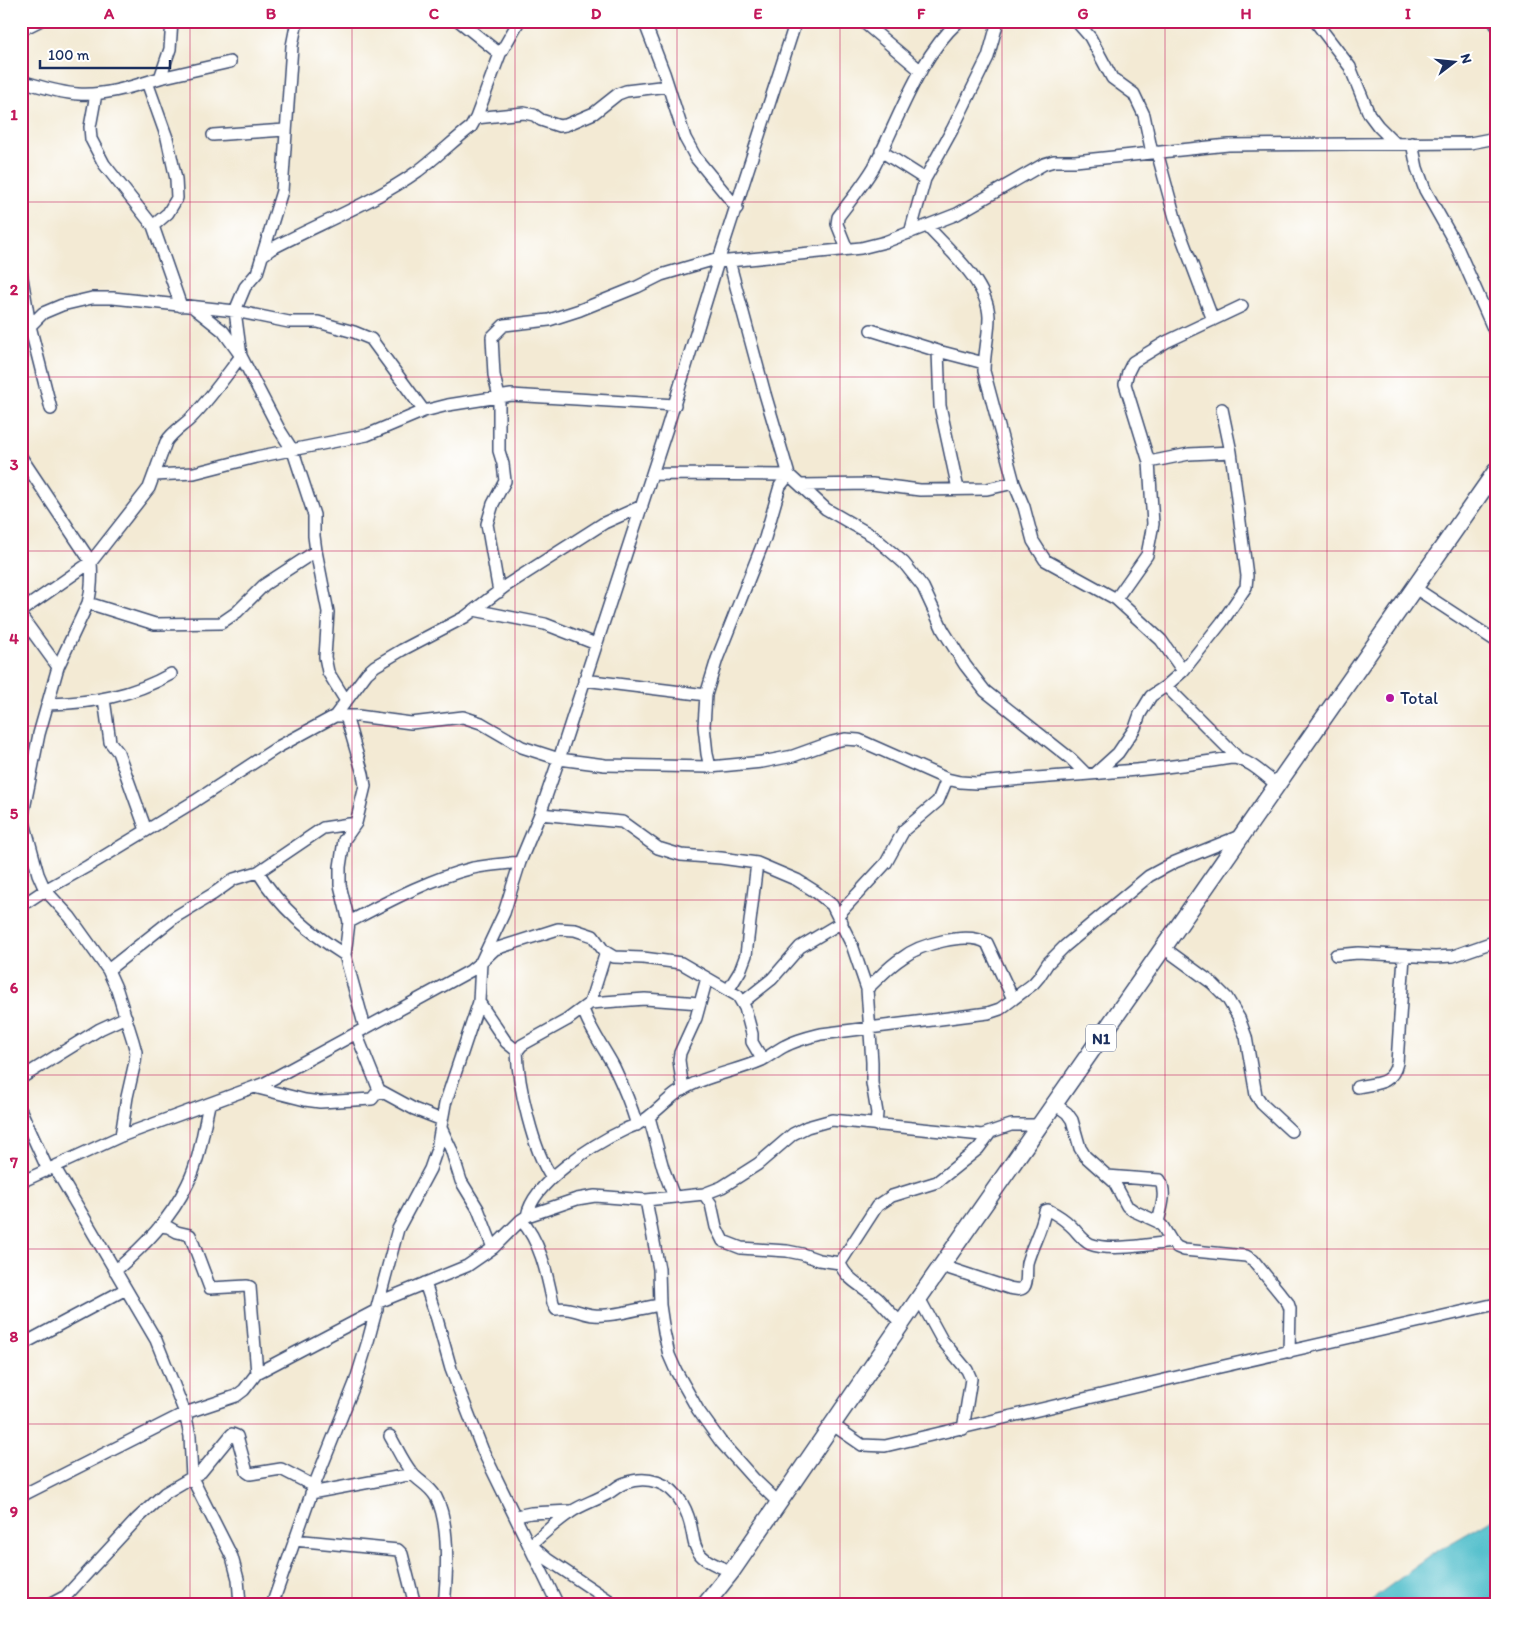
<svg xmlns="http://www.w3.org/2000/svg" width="1517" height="1626" font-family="Itim,sans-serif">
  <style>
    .water { fill: #54c0cc; stroke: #387895 }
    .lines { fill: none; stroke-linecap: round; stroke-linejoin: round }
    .minor-casing { stroke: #3b4b70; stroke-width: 14 }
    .highway-casing { stroke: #3b4b70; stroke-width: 19 }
    .minor { stroke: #fff; stroke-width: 11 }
    .highway { stroke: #fff; stroke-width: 16 }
    .grid { fill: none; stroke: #c2185b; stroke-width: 1; stroke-opacity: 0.55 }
    .poi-dot { fill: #b5179e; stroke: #fff; stroke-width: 2 }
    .labels { text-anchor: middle; stroke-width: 4; stroke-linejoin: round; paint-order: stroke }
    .shield { fill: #fff; stroke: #5f6d8e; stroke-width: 1 }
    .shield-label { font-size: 16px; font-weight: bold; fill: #1b2f5e }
    .poi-label { font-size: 18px; fill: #1b2f5e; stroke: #fff; text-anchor: start }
    .neatline { fill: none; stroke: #c2185b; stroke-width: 2 }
    .grid-label { font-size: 16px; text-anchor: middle; font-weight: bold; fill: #c2185b }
  </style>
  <rect width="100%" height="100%" fill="#fff"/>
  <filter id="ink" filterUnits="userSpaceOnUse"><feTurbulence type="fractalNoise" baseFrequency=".02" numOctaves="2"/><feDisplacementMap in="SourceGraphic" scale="10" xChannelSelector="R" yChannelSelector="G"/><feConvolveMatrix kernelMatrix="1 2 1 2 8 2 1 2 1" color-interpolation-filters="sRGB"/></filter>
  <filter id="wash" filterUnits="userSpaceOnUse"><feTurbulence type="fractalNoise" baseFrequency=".0096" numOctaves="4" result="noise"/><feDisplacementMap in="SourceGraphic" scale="20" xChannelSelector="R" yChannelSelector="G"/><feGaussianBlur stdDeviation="1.12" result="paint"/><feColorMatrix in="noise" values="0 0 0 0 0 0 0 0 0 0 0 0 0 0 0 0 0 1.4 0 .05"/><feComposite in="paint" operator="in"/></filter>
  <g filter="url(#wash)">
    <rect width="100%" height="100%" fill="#f3ead4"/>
    <!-- water -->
    <path class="water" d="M1496 1517V1605H1367L1376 1596 1439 1550Z"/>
  </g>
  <g filter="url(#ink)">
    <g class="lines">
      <defs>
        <path id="minor" d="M297 21 292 46 282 191 257 273 245 287 235 311 241 356 279 429 293 451 314 515V536L316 551 328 612 325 657 328 672 346 701
          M459 21 500 54
          M644 21 664 73 685 138 696 158 737 208
          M862 21 921 71
          M1076 21 1090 37 1112 78 1134 94 1144 115 1152 153
          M1315 21 1350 67 1369 114 1378 126 1395 143
          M1494 21 1496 25
          M21 30 39 21
          M160 78 230 62
          M21 81C39 86 59 93 78 94 106 96 134 86 160 78L170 49 172 21
          M147 82 167 138 176 179 177 198 168 213 153 226
          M96 94 90 127 91 139 104 164 153 226 181 306
          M476 118 524 113 534 115 541 120 559 126 566 125 594 113 618 94 626 91 668 86
          M213 135 285 130
          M1412 143 1417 168 1425 190 1456 245 1496 335
          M881 151 925 179
          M1157 152 1177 225 1213 320
          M927 226C949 250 988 283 989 317 989 335 984 353 984 371L1014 483 1024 507 1033 541 1045 560 1116 599 1161 640 1183 671
          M910 233 925 179 952 130 988 57 998 21
          M847 249 837 224 838 217C850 201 864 184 874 167 899 119 918 58 959 21
          M263 255 271 249C320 223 373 203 418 171 434 159 450 144 466 131L471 127 476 118 500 54 519 21
          M729 261 765 394 789 475
          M718 262 861 248 885 242 957 214 1044 164 1054 161H1075L1228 145 1470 143 1496 138
          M21 272 30 326 51 409
          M21 330 30 326 43 313 62 305 92 298H113L235 311 289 322H318L354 332 371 339 424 411
          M871 330 938 351 984 363
          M938 351 940 406 958 489
          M21 457 91 562C92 576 92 589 88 603L58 667 39 734 23 814
          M1149 462 1189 454 1231 452
          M653 474 789 475 826 509 873 536 904 563 923 587 943 630 965 665 985 691 1071 759 1085 773
          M155 475 194 473 256 457 367 435 424 411 448 405 511 395 675 405
          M801 485 872 484 920 490 987 489 1014 483
          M1415 588 1496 641
          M499 592 487 524 493 504 505 481 503 464 499 451V397L494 375 492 337 504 325 549 320 580 310 637 287 661 275 719 258
          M1116 599 1147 555 1153 524 1149 462 1125 384 1128 372 1133 362 1166 342 1242 306
          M88 603 155 624 221 623 237 612 264 585 316 551
          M474 610 545 624 596 644
          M21 611 91 562 149 488 166 442C172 432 183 426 191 418 210 399 225 377 241 356L223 331 194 308
          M21 616 58 667
          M584 680 706 695
          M1166 686 1238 758
          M104 699 110 742 118 752 146 830
          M48 704C93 703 132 696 171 674
          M335 716H358L411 723 463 717 481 723 522 747 559 759 605 765 710 767 762 762 793 756 832 742 845 739 859 740 947 779 960 782 976 783C1061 775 1147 772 1231 758 1248 758 1264 775 1277 785
          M346 716 363 774 365 786 356 823 344 840 340 867V885L349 922 345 955 365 1028
          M710 767 707 754 704 726 706 695 717 659 765 538 780 486 789 475
          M1096 773 1118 753 1135 728 1140 714 1151 696 1166 686 1183 671 1222 622 1246 587 1247 576 1231 452 1222 409
          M21 811 38 874 45 890 70 917 108 970 117 990 133 1041 136 1052 135 1062 127 1097 121 1136
          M540 814 622 822 658 848 681 855 721 858 757 863 797 880 816 892 832 905 852 945 867 989 872 1062V1083L877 1113 876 1125
          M258 872C280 908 310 933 345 955
          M21 906 45 890 88 866 195 801 278 747 335 716 367 673 375 666 402 650 465 617 507 585 604 523 642 506
          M838 915 886 863 904 830 938 801 947 779
          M349 922C389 901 429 879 473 868 488 865 505 864 520 862
          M1164 948 1212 983 1227 998 1239 1018 1246 1037 1256 1095 1262 1104 1291 1131
          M1336 955 1358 953 1435 957 1453 956 1496 941
          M108 970 175 917 213 894 234 879 258 872 323 828 356 823
          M729 989 740 971 746 955 757 863
          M867 989C878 979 889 966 902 958 920 944 967 931 987 943L1013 999
          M479 1002 506 1042 517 1051
          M743 1002 772 979 800 947 842 922
          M590 1003 606 952
          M583 1009C590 1030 604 1048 614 1067 623 1086 631 1105 637 1125
          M356 1033 379 1090 414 1109 442 1120
          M21 1078 100 1029 126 1017
          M254 1087 305 1100 320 1102 372 1099 379 1090
          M1357 1087C1376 1083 1392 1085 1397 1063L1404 956
          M683 1090 679 1060 680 1053 696 1018 707 978
          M1055 1104 1067 1113 1072 1120 1080 1148 1085 1156 1114 1182 1127 1206 1134 1211 1158 1222 1163 1227 1172 1242 1177 1247 1184 1250 1246 1256 1253 1260 1288 1303 1290 1309 1289 1352
          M21 1111 48 1170
          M649 1117 663 1168 674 1197
          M442 1130 451 1149 461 1181 478 1209 493 1248
          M55 1168 156 1340 185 1413 190 1436 192 1478 232 1557 238 1579 240 1605
          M1107 1176 1160 1180C1167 1193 1161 1209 1158 1222
          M552 1178C533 1151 518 1085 517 1051L522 1045 567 1020 590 1003 645 999 700 1003
          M21 1182 121 1136 265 1083 470 971 481 962 504 913 520 862 540 814 559 759 667 428 718 262 796 21
          M704 1194 711 1204 716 1227 723 1241 741 1248 787 1251 802 1254 819 1260 840 1263
          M646 1200 659 1269 660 1305 664 1332 669 1355 676 1371 698 1410 721 1442 753 1478 778 1502
          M527 1216C533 1182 594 1144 624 1130 629 1127 634 1126 638 1124 653 1116 663 1103 677 1093 702 1076 735 1072 762 1060 770 1056 777 1050 785 1046 796 1040 809 1037 821 1034L988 1013 1000 1009 1033 984 1039 977 1048 963 1065 946 1149 876 1175 862 1242 835
          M521 1220C541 1242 547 1275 553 1303L556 1309C570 1306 581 1314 594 1315 614 1317 640 1308 660 1305
          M160 1226 168 1227 177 1232 190 1235 210 1288 247 1286 250 1287 257 1373
          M942 1266 1009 1288C1014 1289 1020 1291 1024 1287 1028 1282 1026 1270 1027 1263 1032 1245 1042 1229 1045 1211L1048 1210C1056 1214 1064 1219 1070 1225 1077 1231 1082 1240 1090 1244 1110 1252 1151 1244 1172 1242
          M115 1271C144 1246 171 1219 188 1183 200 1159 203 1130 209 1105
          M425 1283 437 1319 451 1369 483 1451 558 1605
          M919 1298 942 1340 967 1370 971 1379 963 1429
          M379 1302 467 1266 493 1248 521 1220 527 1216 577 1199 595 1196 646 1200 704 1194 722 1187 758 1164 793 1134 807 1127 832 1120 982 1135 1011 1125H1040
          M902 1323C891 1315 886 1307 877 1298 865 1288 845 1279 840 1263L877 1206 892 1196 937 1182 978 1149 990 1133
          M21 1345 126 1289
          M833 1425 862 1445 885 1446 1211 1369 1496 1304
          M390 1436C397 1448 403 1462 412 1473 419 1482 429 1485 436 1497 450 1523 447 1576 444 1605
          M311 1493 413 1474
          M21 1496 185 1413 236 1396 244 1390 257 1373 377 1310
          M516 1516 531 1513 571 1511
          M294 1540 398 1550 402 1554 415 1605
          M531 1545 547 1559 616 1605
          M529 1546C543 1535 555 1522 571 1512 581 1505 594 1501 605 1495 612 1492 618 1485 625 1483 647 1475 670 1482 682 1503 703 1539 678 1554 732 1571
          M49 1605 66 1596 137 1519 165 1493 201 1472 232 1434 237 1436 247 1472 250 1474 281 1469 314 1486
          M272 1605 314 1486 355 1383 368 1341 395 1240 398 1229 430 1169 437 1149 445 1104 479 1002 481 962 495 949 558 929 575 930 593 936 604 951 614 957 643 958 681 963 738 996 745 1008 752 1034V1042L762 1059"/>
        <path id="highway" d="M705 1605 732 1571 919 1298 1496 471"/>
      </defs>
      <!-- minor casing -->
      <use href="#minor" class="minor-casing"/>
      <!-- highway casing -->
      <use href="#highway" class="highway-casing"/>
      <!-- minor -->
      <use href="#minor" class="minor"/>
      <!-- highway -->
      <use href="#highway" class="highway"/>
    </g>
  </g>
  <!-- grid -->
  <path class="grid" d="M190 21V1605M352 21V1605M515 21V1605M677 21V1605M840 21V1605M1002 21V1605M1165 21V1605M1327 21V1605M21 202H1496M21 377H1496M21 551H1496M21 726H1496M21 900H1496M21 1075H1496M21 1249H1496M21 1424H1496"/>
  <!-- markers -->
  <circle class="poi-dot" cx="1390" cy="698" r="5"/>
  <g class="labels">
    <!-- shield labels -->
    <rect class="shield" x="1086" y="1024.5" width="30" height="27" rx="4"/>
    <g class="shield-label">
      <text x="1101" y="1044">N1</text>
    </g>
    <!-- poi labels -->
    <g class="poi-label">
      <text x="1400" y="704">Total</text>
    </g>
  </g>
  <!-- margin -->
  <rect width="1517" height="1626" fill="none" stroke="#fff" stroke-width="55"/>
  <!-- north arrow -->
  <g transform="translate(1454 62) rotate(74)" stroke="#ffffff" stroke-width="4" paint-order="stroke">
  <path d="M0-4L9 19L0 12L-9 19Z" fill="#1b2f5e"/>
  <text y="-8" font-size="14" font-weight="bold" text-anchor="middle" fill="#1b2f5e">N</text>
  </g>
  <!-- scale -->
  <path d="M40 60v8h130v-8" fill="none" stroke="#1b2f5e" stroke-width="2.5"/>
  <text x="48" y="60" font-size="15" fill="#1b2f5e" stroke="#ffffff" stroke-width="4" paint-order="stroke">100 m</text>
  <rect x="28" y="28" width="1462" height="1570" class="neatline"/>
  <g class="grid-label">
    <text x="109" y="19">A</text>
    <text x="271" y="19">B</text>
    <text x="434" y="19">C</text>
    <text x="596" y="19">D</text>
    <text x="758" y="19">E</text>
    <text x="921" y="19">F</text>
    <text x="1083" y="19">G</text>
    <text x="1246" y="19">H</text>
    <text x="1408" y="19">I</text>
    <text x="14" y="120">1</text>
    <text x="14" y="295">2</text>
    <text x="14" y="470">3</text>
    <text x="14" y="644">4</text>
    <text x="14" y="819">5</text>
    <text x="14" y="993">6</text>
    <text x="14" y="1168">7</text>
    <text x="14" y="1342">8</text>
    <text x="14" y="1517">9</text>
  </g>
</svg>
